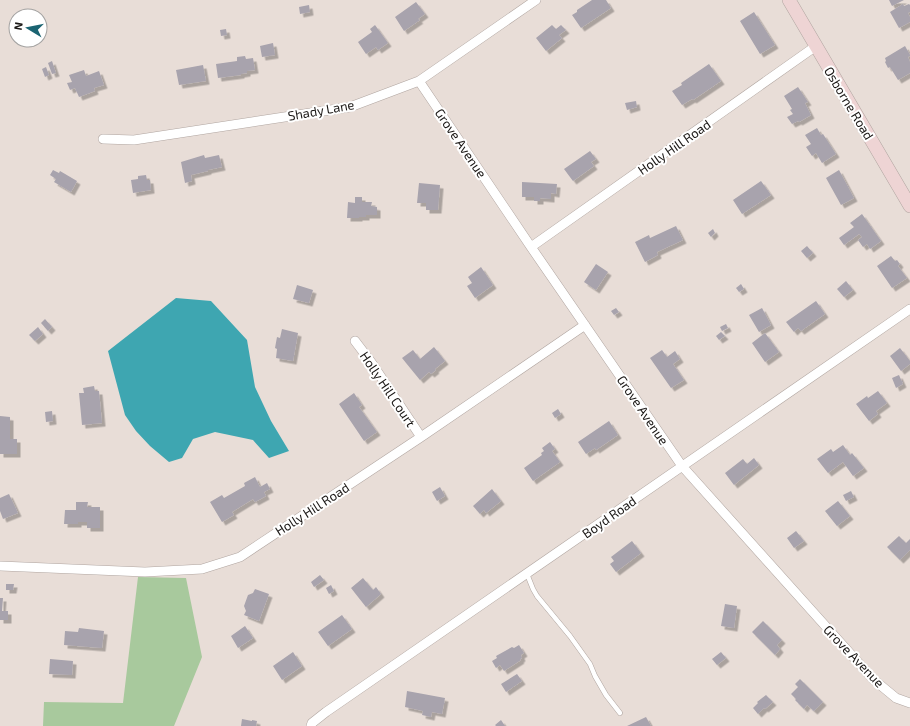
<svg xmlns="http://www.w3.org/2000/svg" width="910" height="726" font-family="'Exo 2',sans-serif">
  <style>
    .green { fill: #a8c99d }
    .water { fill: #3ea6b1 }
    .building { fill: #a8a3ad; filter: url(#shadow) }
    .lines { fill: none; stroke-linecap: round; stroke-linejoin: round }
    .lane-casing { stroke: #b0a5a0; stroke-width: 5.5 }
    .street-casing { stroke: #b0a5a0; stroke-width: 10 }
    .secondary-casing { stroke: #b0a5a0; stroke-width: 14 }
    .lane { stroke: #fff; stroke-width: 4.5 }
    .street { stroke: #fff; stroke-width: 9 }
    .secondary { stroke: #eed4d4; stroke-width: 13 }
    .labels { text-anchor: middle; stroke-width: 4; stroke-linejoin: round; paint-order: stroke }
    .street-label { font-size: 13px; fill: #1a1715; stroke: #fff }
  </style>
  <defs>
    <filter id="shadow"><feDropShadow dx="3.5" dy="3.5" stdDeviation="0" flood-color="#0004"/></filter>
  </defs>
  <rect width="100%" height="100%" fill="#e8ddd7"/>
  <!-- green -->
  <path class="green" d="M138 577 186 578 202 657 174 726H43L44 702 123 703Z"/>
  <!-- water -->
  <path class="water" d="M176 298 211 301 247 340 255 387 271 421 289 451 269 458 253 440 215 432 193 439 182 458 169 462 150 446 136 431 125 415 108 351Z"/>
  <!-- building -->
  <path class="building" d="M592 0H606L611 8 581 28 572 15 577 12V10Z
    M889 0H904L892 6Z
    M416 2 425 14 418 19 420 20 404 31 395 17Z
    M903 4 904 6 909 4 910 5V12L908 13 910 17V22L899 28 890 12Z
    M309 5 310 12 300 14 299 7Z
    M754 12 775 45 760 54 740 21Z
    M375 25 388 43 378 50 376 47 366 54 358 42 372 32 370 29Z
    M552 25 556 29 561 25 566 30 559 35 562 38 546 51 536 38Z
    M226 29 227 35 221 36 220 30Z
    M273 43 275 55 262 57 260 46Z
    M905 46 910 55V56L908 57 910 62V73L898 80 890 67 888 68 885 62 886 61 885 58Z
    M245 56 246 59 253 58 255 70 247 71V73L241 74V75L218 78 216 64 237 61V57Z
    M52 61 56 73 52 74 48 63Z
    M709 64 721 81 693 100 692 99 682 105 672 91 682 85 681 83Z
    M203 65 206 81 179 85 176 70Z
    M46 67 49 75 45 77 42 69Z
    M84 70 86 76 99 71 104 85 94 88 95 91 79 97 75 88 70 90 67 83 72 82 69 75Z
    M798 87 808 102 805 103 811 115 799 122 798 121 792 124 787 117 793 114 790 110 792 109 784 96Z
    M636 101 637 107 627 110 625 103Z
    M817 128 821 135 823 134 836 154 822 163 816 153 812 156 806 147 811 144 805 135Z
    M590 151 596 159 591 162 594 166 573 181 564 169Z
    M204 155 205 158 219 155 222 167 208 170V171L191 175 192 181 185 183 181 162Z
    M53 170 59 173 60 171 77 181 71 192 54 182 56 179 50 175Z
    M839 170 854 198 841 205 826 178Z
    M146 175 147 180H150L151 190 133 193 131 180 138 179V176Z
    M761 181 771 195 742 214 733 200Z
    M522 182 557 184 556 194 551 193V199L540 198V201H534V197H522Z
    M419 183 440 185 438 210H426V203H417Z
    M355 197H362V202H372L371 206 377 207V215H366V217H359V218H347L348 202 355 203Z
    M862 214 881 241 870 249 867 244 863 247 858 240 862 237 859 234 844 245 839 238 854 227 850 223Z
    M676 226 683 240 657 252 658 255 645 262 635 242 649 235 650 238Z
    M713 229 715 233 711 237 708 233Z
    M807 246 813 253 807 258 801 251Z
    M891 256 895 261 897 260 900 264 898 266 907 278 892 288 877 266Z
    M596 264 608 272 596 290 584 282Z
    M481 267 493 285 475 298 467 286 472 283 468 277Z
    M846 281 853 290 844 297 837 289Z
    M741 284 744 289 739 292 736 288Z
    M297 285 313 290 309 303 293 299Z
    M816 301 825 314 801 331 798 328 794 332 786 322Z
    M616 308 619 312 614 315 611 311Z
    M762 308 771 325 759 332 749 315Z
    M45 319 52 327 48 331 41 323Z
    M726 324 728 328 722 331 720 327Z
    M38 327 43 334 35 341 29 335Z
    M282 329 298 333 293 361 276 358 277 349 275 348 277 337 280 338Z
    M721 332 725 336 719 340 716 336Z
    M765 333 779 352 765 362 752 343Z
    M434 347 445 361 435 369 436 370 431 374 429 372 420 380 402 358 413 350 420 359Z
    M900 348 910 361V364L901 371 890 356Z
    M662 350 667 357 675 351 680 359 673 364 684 380 671 388 650 358Z
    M899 375 903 384 896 388 892 378Z
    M94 386 95 391H99L102 423 82 425 79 393H84L83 388Z
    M878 391 887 403 876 411 878 414 869 421 856 404 867 396 868 398Z
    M354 393 362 405 359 407 377 432 364 441 339 404Z
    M558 409 561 414 555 418 552 413Z
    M52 411 53 421 46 422 45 412Z
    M0 416 10 417V439H17V454H0Z
    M609 421 618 435 596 450 595 448 586 454 578 442Z
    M550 442 555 449 552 451 560 462 533 481 524 468 542 455 541 453 544 451 542 448Z
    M843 445 850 455 852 453 864 468 853 476 843 462 828 473 817 459 831 449 833 452Z
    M754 458 759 465 734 485 725 473 743 459 747 464Z
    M255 477 260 487 267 483 270 489 264 492 266 496 255 502 253 499 232 512 234 515 222 522 210 502 222 495 224 498 245 486 244 483Z
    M440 487 445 496 437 501 432 492Z
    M492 489 501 501 486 513 484 510 480 514 473 506Z
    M851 491 854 497 846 501 843 495Z
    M9 494 18 513 3 519 0 511V498Z
    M838 501 850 516 837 526 825 511Z
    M76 502H88L87 507H100V528H87V522H78V524H64L65 510H76Z
    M796 531 804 541 794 548 787 538Z
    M899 536 906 543 910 539V550L900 560 887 547Z
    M632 541 641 553 616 572 610 564 614 561 611 557Z
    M320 575 324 580 314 587 311 582Z
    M363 578 373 590 376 587 381 594 366 607 351 588Z
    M6 584H14L13 590H6Z
    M331 585 334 591 329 594 326 588Z
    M255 589 269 594 259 621 244 615 246 611 244 606 248 595 253 593Z
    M0 598H3L2 611H8V620H0Z
    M725 604 737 606 734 628 721 626Z
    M342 615 352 629 328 646 318 632Z
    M763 621 782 640 777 645 780 649 775 655 752 632Z
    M245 626 253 638 238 648 231 636Z
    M79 628 104 631 102 648 64 645 65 631 78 632Z
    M519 645 524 653 521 655 522 658 520 659 521 660 504 671 500 665 496 668 492 661 497 658 496 656 512 647 514 648Z
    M293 652 302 666 282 680 273 666Z
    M721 652 726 658 717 665 712 659Z
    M50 659 73 661 72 675 49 674Z
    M517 674 522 681 506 692 501 684Z
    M800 679 823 702 814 711 807 705 804 709 795 700 796 699 791 694 798 687 795 684Z
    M407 691 445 698 442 714 432 712 431 717 422 715 423 711 405 707Z
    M766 695 773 702 765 709 764 708 758 714 753 708 758 703 757 702Z
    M646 717 651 726H627Z
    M242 719 252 721V720L257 721 256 726H241Z
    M501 720 505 726H496L495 725Z"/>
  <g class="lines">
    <defs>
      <path id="lane" d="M527 574 533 589 537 596 570 636 590 664 595 676 606 695 620 713"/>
      <path id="street" d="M419 81 531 247 682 466 873 679 896 698 910 703
        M103 139 134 140 350 107 419 81 536 0
        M531 247 816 46
        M355 341 371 362 421 437
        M0 566 145 572 202 569 240 557 421 437 585 325
        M311 726 312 723 326 712 910 309"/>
      <path id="secondary" d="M789 0 910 206"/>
    </defs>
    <!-- lane casing -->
    <use href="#lane" class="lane-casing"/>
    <!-- street casing -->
    <use href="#street" class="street-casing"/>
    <!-- secondary casing -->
    <use href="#secondary" class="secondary-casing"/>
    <!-- lane -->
    <use href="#lane" class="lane"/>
    <!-- street -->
    <use href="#street" class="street"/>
    <!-- secondary -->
    <use href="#secondary" class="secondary"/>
  </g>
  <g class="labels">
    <!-- street labels -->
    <g class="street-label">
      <text transform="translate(849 103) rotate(59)" y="5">Osborne Road</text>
      <text transform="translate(321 110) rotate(-10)" y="5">Shady Lane</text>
      <text transform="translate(461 143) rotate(56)" y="5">Grove Avenue</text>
      <text transform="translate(674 147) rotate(-35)" y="5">Holly Hill Road</text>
      <text transform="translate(388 389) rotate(56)" y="5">Holly Hill Court</text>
      <text transform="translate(643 410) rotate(56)" y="5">Grove Avenue</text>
      <text transform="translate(312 509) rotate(-33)" y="5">Holly Hill Road</text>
      <text transform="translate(609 517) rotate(-35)" y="5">Boyd Road</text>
      <text transform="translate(854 656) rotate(46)" y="5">Grove Avenue</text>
    </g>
  </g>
  <!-- north arrow -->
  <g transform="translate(28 28) rotate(280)"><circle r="19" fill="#ffffff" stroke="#a3a2a1"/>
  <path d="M0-3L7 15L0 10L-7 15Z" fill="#1b6472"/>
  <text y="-6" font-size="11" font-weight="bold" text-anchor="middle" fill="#1a1715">N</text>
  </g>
</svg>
